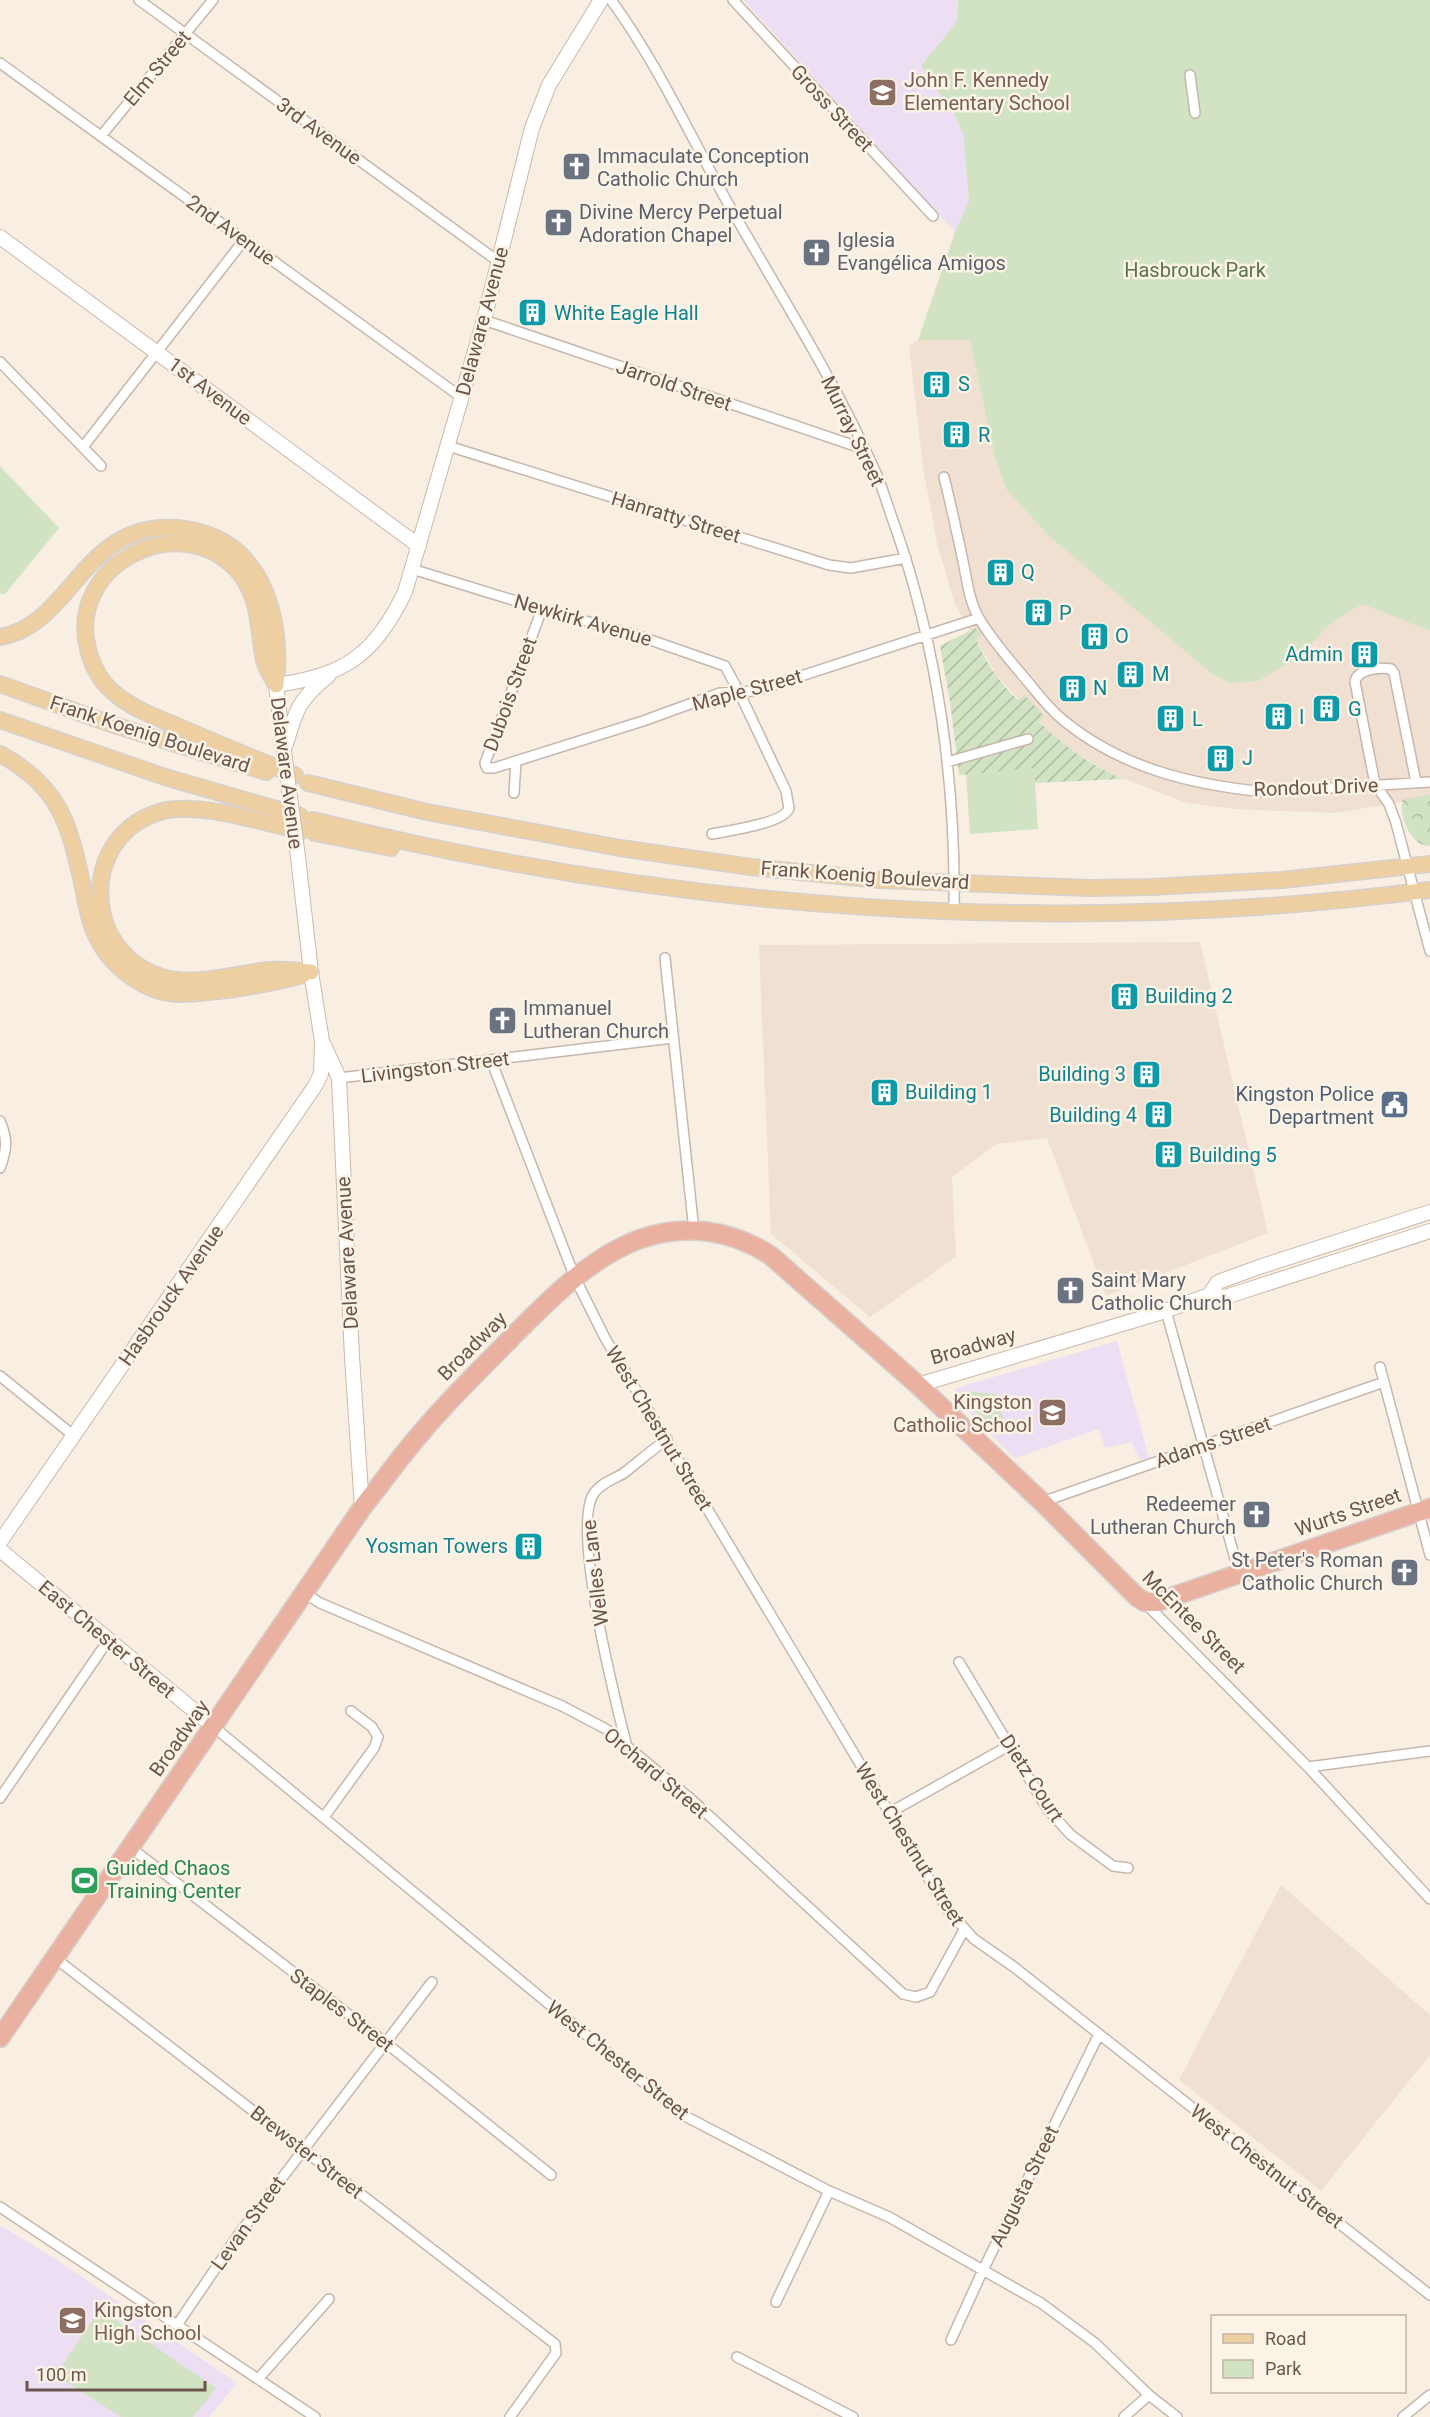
<svg xmlns="http://www.w3.org/2000/svg" width="1430" height="2417" font-family="Roboto,sans-serif">
  <style>
    .residential { fill: #efe0d1 }
    .education { fill: #ecdff4 }
    .green { fill: #d1e3c3 }
    .forest { fill: url(#forest-crowns) }
    .garden { fill: url(#garden-furrows) }
    .lines { fill: none; stroke-linecap: round; stroke-linejoin: round }
    .street-casing { stroke: #c7b6ab; stroke-width: 12 }
    .secondary-casing { stroke: #ccb8ab; stroke-width: 16 }
    .primary-casing { stroke: #d6d0cd; stroke-width: 18 }
    .highway-casing { stroke: #d6d0cd; stroke-width: 21 }
    .street { stroke: #fff; stroke-width: 9 }
    .secondary { stroke: #fff; stroke-width: 14 }
    .primary { stroke: #eecfa2; stroke-width: 15 }
    .highway { stroke: #eab1a1; stroke-width: 18 }
    .secondary-bridge-casing { stroke: #ccb8ab; stroke-width: 16; stroke-linecap: butt }
    .secondary-bridge { stroke: #fff; stroke-width: 14 }
    .labels { text-anchor: middle; stroke-width: 5; stroke-linejoin: round; paint-order: stroke }
    .street-label { font-size: 20px; fill: #6c564c; stroke: #fcf3e7 }
    .education-label { font-size: 20px; fill: #785e54; stroke: #fcf3e7; text-anchor: start }
    .worship-label { font-size: 20px; fill: #5b616d; stroke: #fcf3e7; text-anchor: start }
    .park-label { font-size: 20px; fill: #587649; stroke: #fcf3e7 }
    .culture-label { font-size: 20px; fill: #0d838f; stroke: #fcf3e7; text-anchor: start }
    .service-label { font-size: 20px; fill: #4e5e75; stroke: #fcf3e7; text-anchor: end }
    .leisure-label { font-size: 20px; fill: #27864d; stroke: #fcf3e7; text-anchor: start }
  </style>
  <defs>
    <pattern id="forest-crowns" width="20" height="18" patternUnits="userSpaceOnUse" patternTransform="scale(1.5)"><rect width="20" height="18" fill="#d1e3c3"/><path d="M2 6a3 3 0 1 1 6 0M12 15a3 3 0 1 1 6 0" fill="none" stroke="#aebba1"/></pattern>
    <pattern id="garden-furrows" width="10" height="10" patternUnits="userSpaceOnUse" patternTransform="scale(1.5)"><rect width="10" height="10" fill="#d1e3c3"/><path d="M-1 1l2-2M0 10L10 0M9 11l2-2" fill="none" stroke="#aebba1"/></pattern>
  </defs>
  <rect width="100%" height="100%" fill="#f8efe2"/>
  <!-- residential -->
  <path class="residential" d="M918 340H970L994 454 1006 489 1158 628 1300 656 1331 623 1362 604 1430 631V797L1336 813 1235 809 1187 803 1109 773 1056 739 998 677 955 605 937 543 923 467 909 346Z
    M1200 942 1268 1233 1106 1296 1047 1138 997 1144 952 1177 956 1257 870 1317 771 1234 759 945Z
    M1281 1885 1430 2015V2055L1321 2191 1179 2080Z"/>
  <!-- education -->
  <path class="education" d="M743 0H958L957 21 921 66 956 118 963 134 969 201 955 232Z
    M1117 1341 1149 1458 1140 1460 1131 1442 1105 1448 1099 1429 1015 1458 954 1398 956 1388Z
    M0 2225 57 2260 237 2383 209 2417H0Z"/>
  <!-- green -->
  <path class="green" d="M958 0H1430V631L1362 604 1331 623 1300 656 1258 681 1230 683 1211 673 1051 538 1006 489 994 454 970 340H918L955 232 969 201 963 134 956 118 921 66 957 21Z
    M0 466 59 528 5 594H0Z
    M1034 768 1038 829 970 834 966 773Z
    M962 1391 996 1394 1005 1424 998 1434 960 1396Z
    M100 2309 216 2388 193 2417H121L56 2375Z"/>
  <!-- forest -->
  <path class="forest" d="M1430 795V846C1412 848 1397 814 1403 799Z"/>
  <!-- garden -->
  <path class="garden" d="M975 628 982 634 976 640C986 662 1000 684 1018 700L1025 695 1044 716 1039 722C1063 745 1092 766 1123 779L1035 783 1034 768 959 775 950 702 940 646Z"/>
  <g class="lines">
    <defs>
      <path id="street" d="M139 0 499 262
        M611 0C658 64 691 138 730 207 780 294 835 381 876 473 884 491 889 511 896 529 938 651 956 783 954 911
        M733 0 933 216
        M0 63 461 397
        M1190 75 1195 113
        M101 136 213 0
        M484 320 864 449
        M0 362 101 466
        M448 446 829 565 851 568 906 558
        M83 447 244 240
        M944 477C951 505 957 533 963 561 967 580 969 601 979 618 991 639 1008 658 1023 676 1036 691 1048 708 1063 720 1121 768 1192 785 1266 792L1430 782
        M412 569 542 609 639 636 725 666 739 692 786 791 789 808C785 823 728 831 712 834
        M542 609 485 763 487 768H494L643 721 720 693 755 691 979 618
        M947 762 1028 739
        M1416 782 1394 673 1391 669C1379 667 1357 669 1355 682L1375 784 1389 804 1396 823 1430 951
        M514 793 516 761
        M665 958 694 1231
        M491 1060 575 1278 605 1338 947 1909 974 1939 1014 1967 1430 2295
        M339 1078 673 1038
        M0 1121C8 1139 7 1150 0 1168
        M1166 1311 1239 1573
        M1380 1367 1430 1555
        M0 1376 74 1436
        M1042 1502 1384 1382
        M306 1594 320 1603 562 1706 606 1729 692 1800 903 1994 916 1997 930 1992 964 1930
        M1146 1604 1308 1767 1430 1899
        M959 1662 1048 1810 1071 1835 1113 1866 1128 1868
        M214 1727 683 2115 829 2191 889 2217 1041 2303 1095 2343 1149 2395 1177 2417
        M626 1743C615 1699 571 1527 594 1493 601 1483 614 1479 624 1473 638 1462 652 1450 667 1439
        M1308 1767 1430 1751
        M0 1798 109 1639
        M889 1813 1010 1745
        M324 1817 374 1748 378 1737 372 1727 351 1711
        M131 1848 386 2043 551 2175
        M55 1958 555 2344 556 2353 510 2417
        M0 2207 315 2417
        M776 2302 829 2191
        M177 2325 239 2234 432 1982
        M951 2340 983 2270 1099 2034
        M737 2357 853 2417
        M258 2379 329 2299
        M1124 2417 1149 2395
        M1403 2417 1430 2395"/>
      <path id="secondary" d="M0 237 419 546
        M286 744C296 710 299 699 328 676
        M284 752 276 685C346 675 374 655 405 592L484 320 532 128 549 85 601 0
        M298 857 311 972 322 1041 339 1078 352 1357 362 1508
        M1209 1295 1218 1282 1262 1266 1430 1212
        M918 1385 1159 1313 1209 1295 1225 1297 1430 1231
        M0 1542 315 1086 321 1074 322 1044
        M0 1550 214 1727"/>
      <path id="primary" d="M0 637C74 625 83 515 185 529 205 532 224 540 239 553 273 586 281 639 276 685
        M0 684 111 724 266 772
        M276 685C272 677 266 669 264 660 258 629 260 595 237 570 179 507 66 565 88 649 92 665 100 681 113 692 131 708 155 717 177 726 216 743 255 759 295 775
        M0 720 165 777 300 816
        M0 754C60 787 69 823 83 887 86 901 88 917 94 931 108 965 144 994 182 994 197 994 212 991 227 990 253 986 277 983 303 975
        M308 783 427 812 620 848 751 867 880 880 1090 888 1151 887 1282 880 1430 864
        M313 820C677 911 1057 938 1430 890
        M302 831C263 823 201 802 163 811 79 833 80 952 162 977 196 987 236 973 270 970 284 969 298 971 311 972
        M315 833 391 848"/>
      <path id="highway" d="M0 2038 362 1508C382 1483 400 1457 421 1433 450 1398 483 1367 515 1334 551 1298 591 1257 640 1239 685 1223 731 1230 770 1255L918 1385 1042 1502 1137 1597 1145 1602H1157L1430 1508"/>
    </defs>
    <!-- street casing -->
    <use href="#street" class="street-casing"/>
    <!-- secondary casing -->
    <use href="#secondary" class="secondary-casing"/>
    <!-- primary casing -->
    <use href="#primary" class="primary-casing"/>
    <!-- highway casing -->
    <use href="#highway" class="highway-casing"/>
    <!-- street -->
    <use href="#street" class="street"/>
    <!-- secondary -->
    <use href="#secondary" class="secondary"/>
    <!-- primary -->
    <use href="#primary" class="primary"/>
    <!-- highway -->
    <use href="#highway" class="highway"/>
    <defs>
      <path id="secondary-bridge" d="M284 752 298 857"/>
    </defs>
    <!-- secondary-bridge casing -->
    <use href="#secondary-bridge" class="secondary-bridge-casing"/>
    <!-- secondary-bridge -->
    <use href="#secondary-bridge" class="secondary-bridge"/>
  </g>
  <!-- icons -->
  <defs>
    <symbol id="school-square" viewBox="-11 -11 22 22"><rect x="-9" y="-9" width="18" height="18" rx="4" fill="#8d6e63" stroke="#fcf3e7"/><path d="M0-5L7-2L0 1L-7-2ZM-4 1L0 2.5L4 1V4Q0 6-4 4Z" fill="#fff"/></symbol>
    <symbol id="church-square" viewBox="-11 -11 22 22"><rect x="-9" y="-9" width="18" height="18" rx="4" fill="#6b7280" stroke="#fcf3e7"/><path d="M-1.2-6h2.4v3.5h3.3v2.4h-3.3V6h-2.4V-.1h-3.3v-2.4h3.3Z" fill="#fff"/></symbol>
    <symbol id="building-square" viewBox="-11 -11 22 22"><rect x="-9" y="-9" width="18" height="18" rx="4" fill="#0f9aa8" stroke="#fcf3e7"/><path d="M-4-6H4V6H1V3H-1V6H-4ZM-2.5-4.3h1.7v1.8h-1.7ZM.8-4.3h1.7v1.8H.8ZM-2.5-1h1.7V.8h-1.7ZM.8-1h1.7V.8H.8Z" fill="#fff"/></symbol>
    <symbol id="civic-square" viewBox="-11 -11 22 22"><rect x="-9" y="-9" width="18" height="18" rx="4" fill="#5c6f8a" stroke="#fcf3e7"/><path d="M-.6-6.5H3V-4.5H.6V-3L4-1V1h2V6H-6V1h2V-1L-.6-3ZM-1.2 2.5V6h2.4V2.5Z" fill="#fff"/></symbol>
    <symbol id="stadium-square" viewBox="-11 -11 22 22"><rect x="-9" y="-9" width="18" height="18" rx="4" fill="#2e9e5b" stroke="#fcf3e7"/><path d="M0-5a6.5 5 0 1 0 0 10a6.5 5 0 1 0 0-10ZM-3.5-1.8h7v3.6h-7Z" fill="#fff"/></symbol>
  </defs>
  <g fill-rule="evenodd">
    <use href="#school-square" x="866" y="76" width="33" height="33"/>
    <use href="#church-square" x="560" y="150" width="33" height="33"/>
    <use href="#church-square" x="542" y="206" width="33" height="33"/>
    <use href="#church-square" x="800" y="236" width="33" height="33"/>
    <use href="#building-square" x="516" y="296" width="33" height="33"/>
    <use href="#building-square" x="920" y="368" width="33" height="33"/>
    <use href="#building-square" x="940" y="418" width="33" height="33"/>
    <use href="#building-square" x="984" y="556" width="33" height="33"/>
    <use href="#building-square" x="1022" y="596" width="33" height="33"/>
    <use href="#building-square" x="1078" y="620" width="33" height="33"/>
    <use href="#building-square" x="1348" y="638" width="33" height="33"/>
    <use href="#building-square" x="1114" y="658" width="33" height="33"/>
    <use href="#building-square" x="1056" y="672" width="33" height="33"/>
    <use href="#building-square" x="1310" y="692" width="33" height="33"/>
    <use href="#building-square" x="1262" y="700" width="33" height="33"/>
    <use href="#building-square" x="1154" y="702" width="33" height="33"/>
    <use href="#building-square" x="1204" y="742" width="33" height="33"/>
    <use href="#building-square" x="1108" y="980" width="33" height="33"/>
    <use href="#church-square" x="486" y="1004" width="33" height="33"/>
    <use href="#building-square" x="1130" y="1058" width="33" height="33"/>
    <use href="#building-square" x="868" y="1076" width="33" height="33"/>
    <use href="#civic-square" x="1378" y="1088" width="33" height="33"/>
    <use href="#building-square" x="1142" y="1098" width="33" height="33"/>
    <use href="#building-square" x="1152" y="1138" width="33" height="33"/>
    <use href="#church-square" x="1054" y="1274" width="33" height="33"/>
    <use href="#school-square" x="1036" y="1396" width="33" height="33"/>
    <use href="#church-square" x="1240" y="1498" width="33" height="33"/>
    <use href="#building-square" x="512" y="1530" width="33" height="33"/>
    <use href="#church-square" x="1388" y="1556" width="33" height="33"/>
    <use href="#stadium-square" x="68" y="1864" width="33" height="33"/>
    <use href="#school-square" x="56" y="2304" width="33" height="33"/>
  </g>
  <g class="labels">
    <!-- street labels -->
    <g class="street-label">
      <text transform="translate(157 68) rotate(-50)" y="7">Elm Street</text>
      <text transform="translate(832 108) rotate(47)" y="7">Gross Street</text>
      <text transform="translate(319 131) rotate(36)" y="7">3rd Avenue</text>
      <text transform="translate(231 230) rotate(36)" y="7">2nd Avenue</text>
      <text transform="translate(482 321) rotate(-75)" y="7">Delaware Avenue</text>
      <text transform="translate(674 385) rotate(19)" y="7">Jarrold Street</text>
      <text transform="translate(210 391) rotate(37)" y="7">1st Avenue</text>
      <text transform="translate(853 431) rotate(64)" y="7">Murray Street</text>
      <text transform="translate(676 517) rotate(17)" y="7">Hanratty Street</text>
      <text transform="translate(583 620) rotate(16)" y="7">Newkirk Avenue</text>
      <text transform="translate(747 690) rotate(-15)" y="7">Maple Street</text>
      <text transform="translate(510 694) rotate(-70)" y="7">Dubois Street</text>
      <text transform="translate(150 734) rotate(18)" y="7">Frank Koenig Boulevard</text>
      <text transform="translate(287 773) rotate(83)" y="7">Delaware Avenue</text>
      <text transform="translate(1316 787) rotate(-2)" y="7">Rondout Drive</text>
      <text transform="translate(865 875) rotate(4)" y="7">Frank Koenig Boulevard</text>
      <text transform="translate(435 1067) rotate(-7)" y="7">Livingston Street</text>
      <text transform="translate(347 1253) rotate(-93)" y="7">Delaware Avenue</text>
      <text transform="translate(171 1295) rotate(-55)" y="7">Hasbrouck Avenue</text>
      <text transform="translate(472 1346) rotate(-45)" y="7">Broadway</text>
      <text transform="translate(973 1346) rotate(-16)" y="7">Broadway</text>
      <text transform="translate(659 1428) rotate(59)" y="7">West Chestnut Street</text>
      <text transform="translate(1213 1442) rotate(-19)" y="7">Adams Street</text>
      <text transform="translate(1348 1512) rotate(-19)" y="7">Wurts Street</text>
      <text transform="translate(595 1573) rotate(-97)" y="7">Welles Lane</text>
      <text transform="translate(1194 1622) rotate(45)" y="7">McEntee Street</text>
      <text transform="translate(107 1639) rotate(40)" y="7">East Chester Street</text>
      <text transform="translate(179 1738) rotate(-55)" y="7">Broadway</text>
      <text transform="translate(656 1773) rotate(40)" y="7">Orchard Street</text>
      <text transform="translate(1032 1778) rotate(57)" y="7">Dietz Court</text>
      <text transform="translate(910 1844) rotate(58)" y="7">West Chestnut Street</text>
      <text transform="translate(342 2010) rotate(37)" y="7">Staples Street</text>
      <text transform="translate(618 2060) rotate(39)" y="7">West Chester Street</text>
      <text transform="translate(307 2152) rotate(38)" y="7">Brewster Street</text>
      <text transform="translate(1267 2166) rotate(38)" y="7">West Chestnut Street</text>
      <text transform="translate(1024 2186) rotate(-64)" y="7">Augusta Street</text>
      <text transform="translate(248 2223) rotate(-54)" y="7">Levan Street</text>
    </g>
    <!-- education labels -->
    <g class="education-label">
      <text x="904" y="87">John F. Kennedy<tspan x="904" dy="23">Elementary School</tspan></text>
      <text x="1032" y="1409" text-anchor="end">Kingston<tspan x="1032" dy="23">Catholic School</tspan></text>
      <text x="94" y="2317">Kingston<tspan x="94" dy="23">High School</tspan></text>
    </g>
    <!-- worship labels -->
    <g class="worship-label">
      <text x="597" y="163">Immaculate Conception<tspan x="597" dy="23">Catholic Church</tspan></text>
      <text x="579" y="219">Divine Mercy Perpetual<tspan x="579" dy="23">Adoration Chapel</tspan></text>
      <text x="837" y="247">Iglesia<tspan x="837" dy="23">Evangélica Amigos</tspan></text>
      <text x="523" y="1015">Immanuel<tspan x="523" dy="23">Lutheran Church</tspan></text>
      <text x="1091" y="1287">Saint Mary<tspan x="1091" dy="23">Catholic Church</tspan></text>
      <text x="1236" y="1511" text-anchor="end">Redeemer<tspan x="1236" dy="23">Lutheran Church</tspan></text>
      <text x="1383" y="1567" text-anchor="end">St Peter's Roman<tspan x="1383" dy="23">Catholic Church</tspan></text>
    </g>
    <!-- park labels -->
    <g class="park-label">
      <text x="1195" y="277">Hasbrouck Park</text>
    </g>
    <!-- culture labels -->
    <g class="culture-label">
      <text x="554" y="320">White Eagle Hall</text>
      <text x="958" y="391">S</text>
      <text x="978" y="442">R</text>
      <text x="1021" y="579">Q</text>
      <text x="1059" y="620">P</text>
      <text x="1115" y="643">O</text>
      <text x="1343" y="661" text-anchor="end">Admin</text>
      <text x="1152" y="681">M</text>
      <text x="1093" y="695">N</text>
      <text x="1348" y="716">G</text>
      <text x="1299" y="724">I</text>
      <text x="1192" y="726">L</text>
      <text x="1242" y="765">J</text>
      <text x="1145" y="1003">Building 2</text>
      <text x="1126" y="1081" text-anchor="end">Building 3</text>
      <text x="905" y="1099">Building 1</text>
      <text x="1137" y="1122" text-anchor="end">Building 4</text>
      <text x="1189" y="1162">Building 5</text>
      <text x="508" y="1553" text-anchor="end">Yosman Towers</text>
    </g>
    <!-- service labels -->
    <g class="service-label">
      <text x="1374" y="1101">Kingston Police<tspan x="1374" dy="23">Department</tspan></text>
    </g>
    <!-- leisure labels -->
    <g class="leisure-label">
      <text x="106" y="1875">Guided Chaos<tspan x="106" dy="23">Training Center</tspan></text>
    </g>
  </g>
  <!-- legend -->
  <rect x="1211" y="2315" width="195" height="78" fill="#fcf3e7" stroke="#c2b4a9" stroke-width="1.5"/>
  <rect x="1223" y="2334" width="30" height="9" fill="#eecfa2" stroke="#c2b4a9" stroke-width="1.5"/>
  <text x="1265" y="2345" font-size="18" fill="#6c564c">Road</text>
  <rect x="1223" y="2360" width="30" height="18" fill="#d1e3c3" stroke="#c2b4a9" stroke-width="1.5"/>
  <text x="1265" y="2375" font-size="18" fill="#6c564c">Park</text>
  <!-- scale -->
  <path d="M27 2381v9h178v-9" fill="none" stroke="#6c564c" stroke-width="3"/>
  <text x="36" y="2381" font-size="18" fill="#6c564c" stroke="#fcf3e7" stroke-width="4.5" paint-order="stroke">100 m</text>
</svg>
